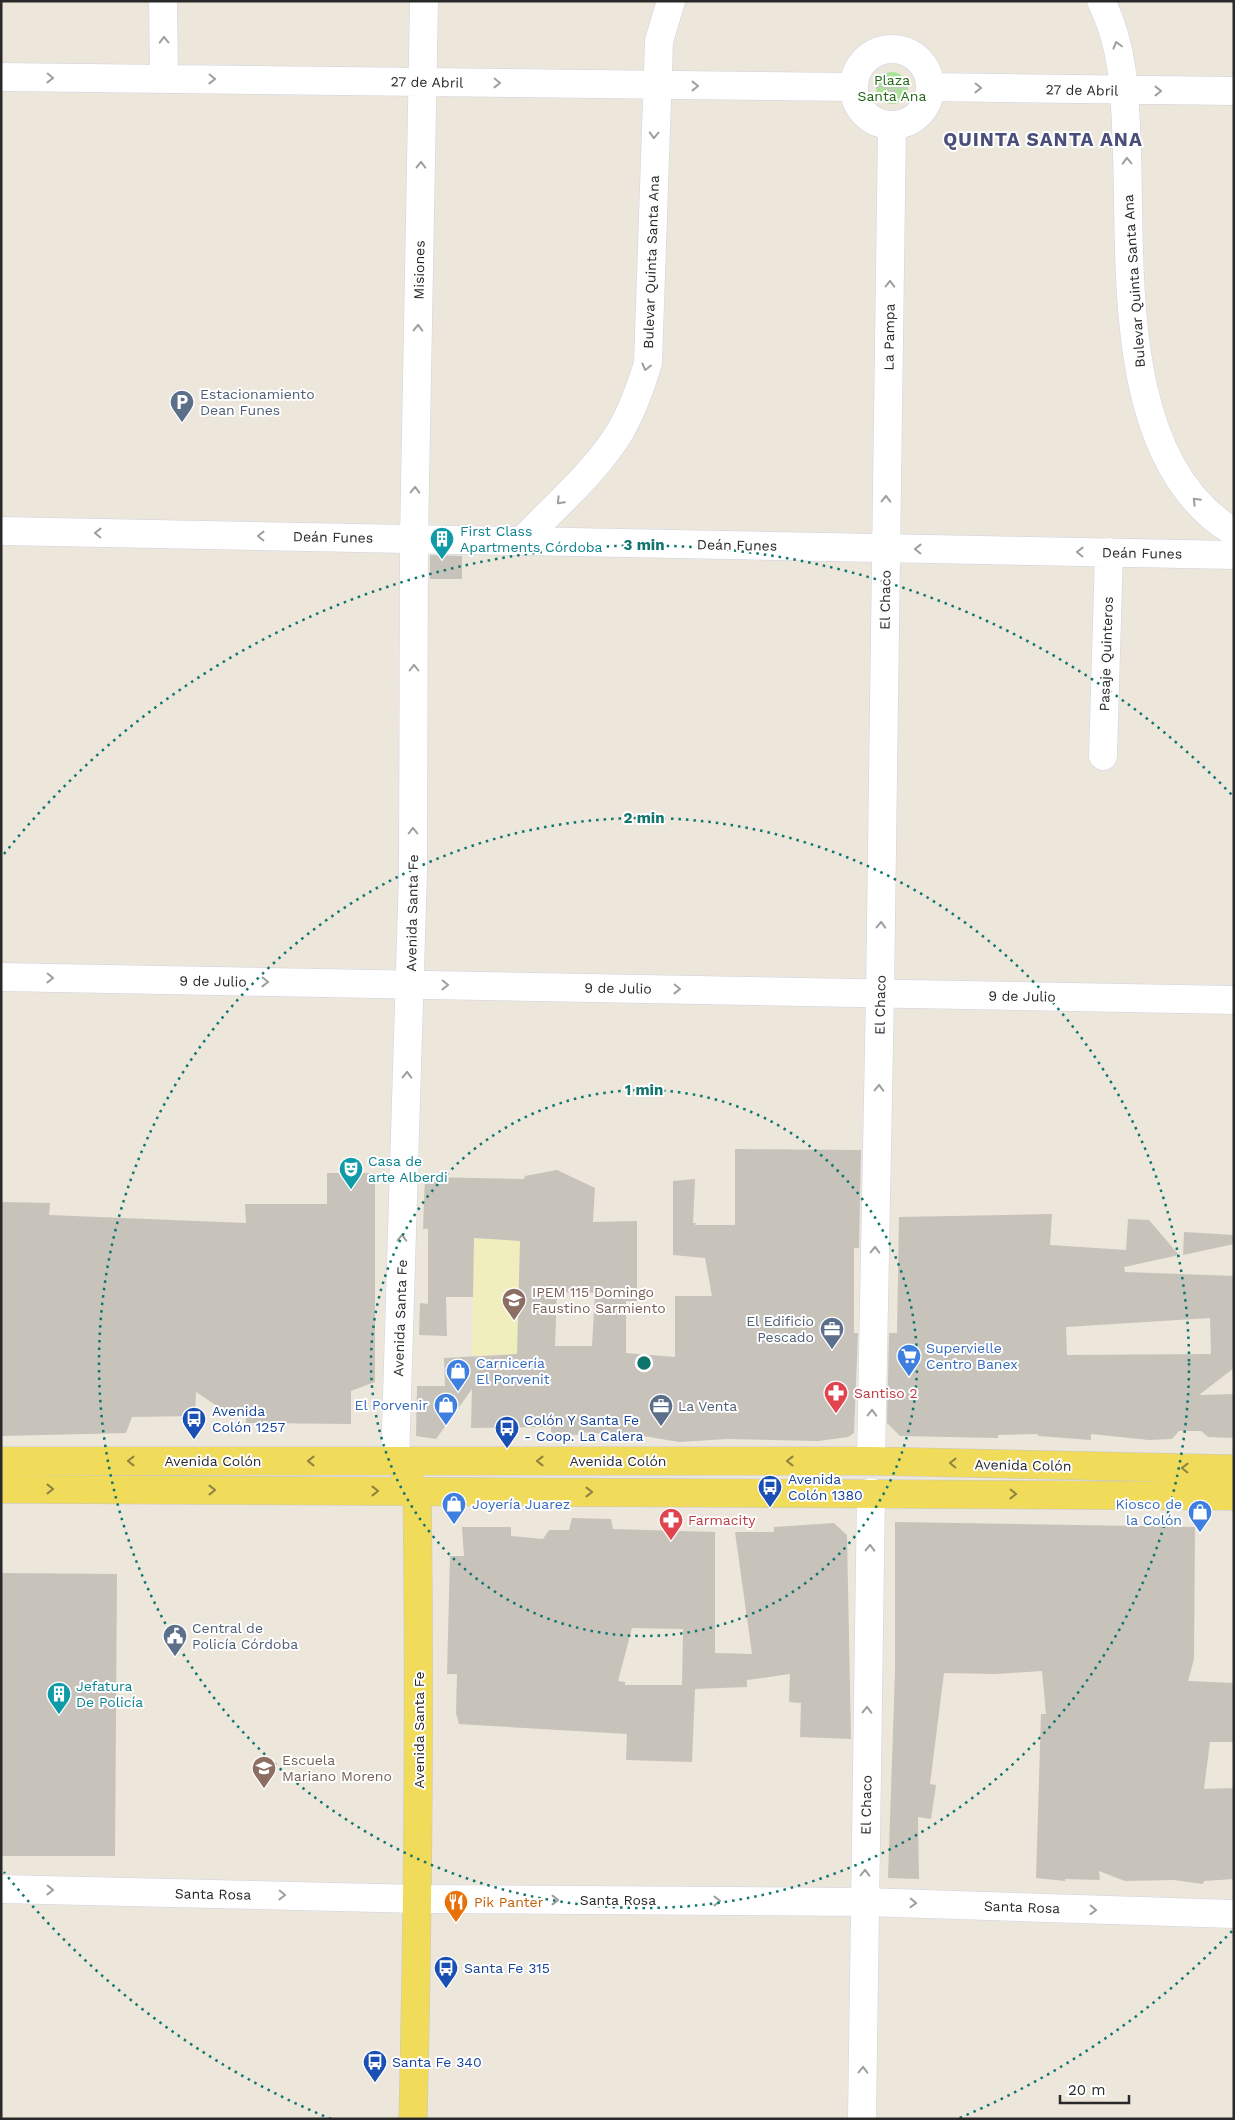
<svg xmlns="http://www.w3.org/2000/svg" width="1235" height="2120" font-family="'Work Sans',sans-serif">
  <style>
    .green { fill: #aae397 }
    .sand { fill: #f1eebe }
    .building { fill: #c7c3bb; fill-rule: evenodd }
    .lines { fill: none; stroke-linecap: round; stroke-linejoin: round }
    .minor-casing { stroke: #d0d2e3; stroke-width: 29 }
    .major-casing { stroke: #c7c7c7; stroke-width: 29 }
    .path { stroke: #c7c7c7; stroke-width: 3; stroke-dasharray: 4 2.5; stroke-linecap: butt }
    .minor { stroke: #fff; stroke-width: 28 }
    .major { stroke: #f1db5b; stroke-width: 28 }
    .oneway { stroke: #9f9f9f }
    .oneway2 { stroke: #8d8242 }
    .ring { fill: none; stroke: #0f766e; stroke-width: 2.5; stroke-dasharray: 2.5 5 }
    .labels { text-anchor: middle; stroke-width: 4; stroke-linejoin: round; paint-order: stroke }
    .park-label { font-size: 14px; fill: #236619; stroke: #fff }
    .street-label { font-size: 14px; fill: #292929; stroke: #fff }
    .service-label { font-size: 14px; fill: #4e5e75; stroke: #fff; text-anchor: start }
    .culture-label { font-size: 14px; fill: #0d838f; stroke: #fff; text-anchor: start }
    .education-label { font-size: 14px; fill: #785e54; stroke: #fff; text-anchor: start }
    .shop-label { font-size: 14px; fill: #366cbe; stroke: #fff; text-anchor: start }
    .health-label { font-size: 14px; fill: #be3a42; stroke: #fff; text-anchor: start }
    .transit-label { font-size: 14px; fill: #164399; stroke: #fff; text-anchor: start }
    .food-label { font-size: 14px; fill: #c56008; stroke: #fff; text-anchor: start }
    .district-label { font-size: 19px; font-weight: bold; letter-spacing: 1px; fill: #4a4e7a; stroke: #fff }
    .centre { fill: #0f766e; stroke: #fff; stroke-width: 2.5 }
    .ring-label { font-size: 15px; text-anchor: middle; font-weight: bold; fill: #0f766e; stroke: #fff; stroke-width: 4; stroke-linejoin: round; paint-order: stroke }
  </style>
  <rect width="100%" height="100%" fill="#ece6db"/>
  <!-- green -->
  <path class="green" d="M876 88a16 16 0 1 1 32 0a16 16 0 1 1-32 0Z"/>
  <!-- sand -->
  <path class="sand" d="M474 1231 484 1238 520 1241 517 1354 472 1356Z"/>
  <!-- building -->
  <path class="building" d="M430 555 462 556V579H430Z
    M735 1149 861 1150 859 1248H854V1333H858L854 1433 848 1437 818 1441 727 1439 679 1442 626 1433V1435L578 1432V1435L551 1434V1427L471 1428 472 1389 436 1439 416 1436 417 1386H445L444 1358 517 1354 520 1241 474 1238 473 1297H446L447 1336 419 1335 420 1303 428 1304V1229H423L425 1177 524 1179 525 1176 557 1170 595 1188 593 1222 637 1221V1301H626V1353L675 1357V1296H712L705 1258 673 1255V1181L695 1179 693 1223H696L695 1225H735ZM557 1292 595 1293 592 1346H555Z
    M327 1173H375V1382L351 1391V1424L246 1423V1418L229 1414 196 1392 195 1416 132 1417 126 1433 1 1436V1202L50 1203 49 1215 246 1223 245 1204H327Z
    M1052 1214 1050 1245 1126 1250 1128 1219 1149 1220 1179 1255 1124 1267 1125 1272 1234 1276V1368L1199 1395 1234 1394V1438L1208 1437 1201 1431H1179L1172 1439 1149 1440 1091 1434V1440L1039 1436 1037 1434 998 1435V1438L900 1436 887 1423 889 1333H897L899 1217ZM1210 1318 1211 1354 1067 1355 1066 1327Z
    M1184 1232 1234 1235V1244L1183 1255Z
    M572 1518 611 1519 613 1529 715 1532V1653L752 1654 735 1532H774V1527L834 1523 847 1535 851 1739 800 1737 801 1703 789 1702 790 1674 747 1680V1687L695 1689 692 1762 626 1760 627 1734 459 1724 456 1713 457 1674H447L450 1556H464L462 1527H511V1536L543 1539 549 1530H569ZM632 1628 683 1629 682 1685H625V1682L618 1681Z
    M895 1522 1195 1527 1194 1659 1188 1681 1234 1683V1742H1210L1204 1789 1234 1788V1879L1204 1881 1203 1884 1174 1880 1125 1881 1099 1871 1100 1880 1065 1879V1881L1036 1878 1041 1714H1046L1042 1671 995 1674 944 1673 930 1784 936 1785 931 1819 918 1817 919 1879 888 1878 895 1672Z
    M1 1573 117 1574 115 1856H1Z"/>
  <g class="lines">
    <defs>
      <path id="minor" d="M163 1 164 79
        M1101 1C1125 48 1125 100 1127 152 1131 270 1117 463 1234 532
        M854 87a38 38 0 1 1 76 0a38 38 0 1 1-76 0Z
        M1 77 854 87
        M930 87 1234 91
        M1 531 1234 555
        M522 541C555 506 596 472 621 430 633 409 641 386 648 363L659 41 671 1
        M1103 756 1109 552
        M1 977 1234 1000
        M395 1461 413 872 414 539 424 1
        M871 1461 880 993 892 125
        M1 1889 418 1899 864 1902 1234 1914
        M862 2119 871 1492"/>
      <path id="major" d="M1 1461H871L1234 1469
        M406 1477 417 1491C420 1701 418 1909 413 2119
        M1 1489 1234 1496"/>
    </defs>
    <!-- minor casing -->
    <use href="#minor" class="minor-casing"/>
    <!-- major casing -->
    <use href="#major" class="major-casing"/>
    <!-- path -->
    <path class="path" d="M889 84 896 85V91H889Z
      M877 87H889
      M896 87H906"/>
    <!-- minor -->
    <use href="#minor" class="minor"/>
    <!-- major -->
    <use href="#major" class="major"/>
  </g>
  <!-- one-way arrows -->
  <defs><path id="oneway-chevron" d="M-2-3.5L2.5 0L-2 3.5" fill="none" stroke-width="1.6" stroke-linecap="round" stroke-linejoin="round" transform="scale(1.25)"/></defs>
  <g class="oneway">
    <use href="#oneway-chevron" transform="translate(164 40) rotate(-91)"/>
    <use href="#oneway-chevron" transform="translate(1117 45) rotate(-105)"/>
    <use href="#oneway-chevron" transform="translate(50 78) rotate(1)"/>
    <use href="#oneway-chevron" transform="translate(212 79) rotate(1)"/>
    <use href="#oneway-chevron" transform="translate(497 83) rotate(1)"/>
    <use href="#oneway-chevron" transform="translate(695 86)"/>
    <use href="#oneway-chevron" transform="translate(978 88) rotate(1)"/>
    <use href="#oneway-chevron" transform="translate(1158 91)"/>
    <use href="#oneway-chevron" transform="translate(654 135) rotate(92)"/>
    <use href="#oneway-chevron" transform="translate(1127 161) rotate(-92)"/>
    <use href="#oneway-chevron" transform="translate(421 165) rotate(-89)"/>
    <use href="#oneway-chevron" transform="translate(890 284) rotate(-89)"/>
    <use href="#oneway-chevron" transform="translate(418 328) rotate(-89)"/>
    <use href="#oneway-chevron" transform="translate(646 367) rotate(104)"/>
    <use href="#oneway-chevron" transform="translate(415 490) rotate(-89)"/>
    <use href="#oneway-chevron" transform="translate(886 499) rotate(-89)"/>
    <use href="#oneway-chevron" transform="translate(560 501) rotate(134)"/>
    <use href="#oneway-chevron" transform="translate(1196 501) rotate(-135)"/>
    <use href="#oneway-chevron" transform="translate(98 533) rotate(-179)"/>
    <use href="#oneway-chevron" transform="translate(261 536) rotate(-179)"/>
    <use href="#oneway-chevron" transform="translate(918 549) rotate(-179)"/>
    <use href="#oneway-chevron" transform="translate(1080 552) rotate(-179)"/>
    <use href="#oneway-chevron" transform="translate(414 668) rotate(-90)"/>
    <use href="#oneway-chevron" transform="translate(413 831) rotate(-90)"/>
    <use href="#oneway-chevron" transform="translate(881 925) rotate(-89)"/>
    <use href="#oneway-chevron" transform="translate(50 978) rotate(1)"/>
    <use href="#oneway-chevron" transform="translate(265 982) rotate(1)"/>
    <use href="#oneway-chevron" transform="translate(445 985) rotate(1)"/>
    <use href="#oneway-chevron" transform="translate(677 989) rotate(1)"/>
    <use href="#oneway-chevron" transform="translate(407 1075) rotate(-88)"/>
    <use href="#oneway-chevron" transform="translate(879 1088) rotate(-89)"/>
    <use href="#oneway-chevron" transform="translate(402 1238) rotate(-88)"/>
    <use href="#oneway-chevron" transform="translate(875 1250) rotate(-89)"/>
    <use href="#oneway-chevron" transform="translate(872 1413) rotate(-89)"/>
    <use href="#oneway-chevron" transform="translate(870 1548) rotate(-89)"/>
    <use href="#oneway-chevron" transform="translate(867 1710) rotate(-89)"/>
    <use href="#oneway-chevron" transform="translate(865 1873) rotate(-89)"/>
    <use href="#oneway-chevron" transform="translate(50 1890) rotate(1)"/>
    <use href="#oneway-chevron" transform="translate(282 1895) rotate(1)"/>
    <use href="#oneway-chevron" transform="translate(555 1900)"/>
    <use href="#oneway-chevron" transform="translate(717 1901)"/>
    <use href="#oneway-chevron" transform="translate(913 1903) rotate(2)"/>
    <use href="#oneway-chevron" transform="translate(1093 1910) rotate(2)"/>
    <use href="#oneway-chevron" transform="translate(863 2070) rotate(-89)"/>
  </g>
  <g class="oneway2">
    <use href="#oneway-chevron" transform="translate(131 1461) rotate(-180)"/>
    <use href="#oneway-chevron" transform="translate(311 1461) rotate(-180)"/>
    <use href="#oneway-chevron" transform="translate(540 1461) rotate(-180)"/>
    <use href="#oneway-chevron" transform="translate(790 1461) rotate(-180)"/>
    <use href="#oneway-chevron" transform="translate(953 1463) rotate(-179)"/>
    <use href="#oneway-chevron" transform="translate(1185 1468) rotate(-179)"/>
    <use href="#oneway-chevron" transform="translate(50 1489)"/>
    <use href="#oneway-chevron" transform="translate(212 1490)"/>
    <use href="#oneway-chevron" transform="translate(375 1491)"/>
    <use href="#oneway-chevron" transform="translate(589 1492)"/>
    <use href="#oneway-chevron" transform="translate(1013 1494) rotate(1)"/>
  </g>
  <!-- distance rings -->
  <g class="ring">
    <circle cx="644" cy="1363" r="273"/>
    <circle cx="644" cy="1363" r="545"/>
    <path d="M1232 1931A818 818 0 0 1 957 2119M331 2119A818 818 0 0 1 4 1872M4 854A818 818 0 0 1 1232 795"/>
  </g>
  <!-- icons -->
  <defs>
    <symbol id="parking-pin" viewBox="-11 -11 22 30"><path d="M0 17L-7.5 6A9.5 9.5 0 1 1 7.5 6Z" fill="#5c6f8a" stroke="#fff"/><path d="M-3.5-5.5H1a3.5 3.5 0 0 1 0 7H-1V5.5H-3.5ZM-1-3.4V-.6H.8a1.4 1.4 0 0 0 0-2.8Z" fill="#fff"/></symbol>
    <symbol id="building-pin" viewBox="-11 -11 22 30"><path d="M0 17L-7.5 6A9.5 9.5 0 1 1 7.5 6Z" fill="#0f9aa8" stroke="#fff"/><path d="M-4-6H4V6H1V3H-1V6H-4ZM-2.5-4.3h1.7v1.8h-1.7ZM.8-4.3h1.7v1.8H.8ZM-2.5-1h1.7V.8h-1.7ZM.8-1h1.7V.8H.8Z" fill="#fff"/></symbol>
    <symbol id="theatre-pin" viewBox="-11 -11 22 30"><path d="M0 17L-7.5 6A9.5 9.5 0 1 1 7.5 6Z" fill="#0f9aa8" stroke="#fff"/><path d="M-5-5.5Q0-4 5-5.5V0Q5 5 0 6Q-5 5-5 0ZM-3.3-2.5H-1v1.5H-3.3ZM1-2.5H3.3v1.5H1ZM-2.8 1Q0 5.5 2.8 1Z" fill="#fff"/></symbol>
    <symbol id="school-pin" viewBox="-11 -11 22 30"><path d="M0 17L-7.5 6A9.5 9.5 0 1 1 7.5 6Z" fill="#8d6e63" stroke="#fff"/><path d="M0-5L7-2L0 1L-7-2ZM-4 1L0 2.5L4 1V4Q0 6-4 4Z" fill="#fff"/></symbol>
    <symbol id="office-pin" viewBox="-11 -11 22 30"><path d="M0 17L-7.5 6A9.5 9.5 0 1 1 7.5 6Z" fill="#5c6f8a" stroke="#fff"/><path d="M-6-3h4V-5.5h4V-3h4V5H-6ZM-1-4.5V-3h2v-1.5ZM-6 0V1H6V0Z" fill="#fff"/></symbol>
    <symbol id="supermarket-pin" viewBox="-11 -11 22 30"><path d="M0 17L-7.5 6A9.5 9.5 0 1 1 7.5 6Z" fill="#3f7fe0" stroke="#fff"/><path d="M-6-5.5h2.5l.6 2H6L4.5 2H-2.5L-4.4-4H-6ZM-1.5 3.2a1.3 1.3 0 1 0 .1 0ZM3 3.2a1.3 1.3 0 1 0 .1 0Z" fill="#fff"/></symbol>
    <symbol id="shop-pin" viewBox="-11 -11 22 30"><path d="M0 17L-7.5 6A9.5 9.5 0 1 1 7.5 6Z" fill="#3f7fe0" stroke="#fff"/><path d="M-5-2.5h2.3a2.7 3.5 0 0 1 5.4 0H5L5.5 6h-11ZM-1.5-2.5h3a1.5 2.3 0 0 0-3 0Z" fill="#fff"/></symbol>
    <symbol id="pharmacy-pin" viewBox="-11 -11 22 30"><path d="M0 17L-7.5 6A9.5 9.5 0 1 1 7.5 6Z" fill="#e0444e" stroke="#fff"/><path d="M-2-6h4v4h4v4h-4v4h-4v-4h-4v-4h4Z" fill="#fff"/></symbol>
    <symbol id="bus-pin" viewBox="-11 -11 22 30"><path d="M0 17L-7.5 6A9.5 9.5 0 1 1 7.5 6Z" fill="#1a4fb4" stroke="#fff"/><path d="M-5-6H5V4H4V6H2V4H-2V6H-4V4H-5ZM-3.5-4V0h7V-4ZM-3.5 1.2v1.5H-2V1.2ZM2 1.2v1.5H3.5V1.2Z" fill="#fff"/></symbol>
    <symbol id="civic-pin" viewBox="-11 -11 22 30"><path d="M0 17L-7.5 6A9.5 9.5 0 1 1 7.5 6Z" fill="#5c6f8a" stroke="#fff"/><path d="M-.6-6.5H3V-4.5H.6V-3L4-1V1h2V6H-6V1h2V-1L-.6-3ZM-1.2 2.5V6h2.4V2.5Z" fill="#fff"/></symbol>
    <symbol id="restaurant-pin" viewBox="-11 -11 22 30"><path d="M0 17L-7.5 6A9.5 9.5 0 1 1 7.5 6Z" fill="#e8710a" stroke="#fff"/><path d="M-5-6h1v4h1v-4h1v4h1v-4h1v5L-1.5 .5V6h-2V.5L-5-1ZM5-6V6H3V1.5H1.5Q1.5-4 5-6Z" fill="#fff"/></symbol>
  </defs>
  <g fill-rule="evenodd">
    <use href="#parking-pin" x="168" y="388" width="28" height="38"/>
    <use href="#building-pin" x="428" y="525" width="28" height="38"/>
    <use href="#theatre-pin" x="337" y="1155" width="28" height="38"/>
    <use href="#school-pin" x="500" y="1286" width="28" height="38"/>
    <use href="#office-pin" x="818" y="1315" width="28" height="38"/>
    <use href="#supermarket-pin" x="895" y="1342" width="28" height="38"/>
    <use href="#shop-pin" x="444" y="1357" width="28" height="38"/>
    <use href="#pharmacy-pin" x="822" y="1379" width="28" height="38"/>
    <use href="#shop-pin" x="432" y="1391" width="28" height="38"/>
    <use href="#office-pin" x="647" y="1392" width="28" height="38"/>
    <use href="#bus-pin" x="180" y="1405" width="28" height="38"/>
    <use href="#bus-pin" x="493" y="1414" width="28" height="38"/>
    <use href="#bus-pin" x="756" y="1473" width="28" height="38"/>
    <use href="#shop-pin" x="440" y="1490" width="28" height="38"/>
    <use href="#shop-pin" x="1186" y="1498" width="28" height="38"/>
    <use href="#pharmacy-pin" x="657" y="1506" width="28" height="38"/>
    <use href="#civic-pin" x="161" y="1622" width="28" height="38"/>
    <use href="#building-pin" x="45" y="1680" width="28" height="38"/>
    <use href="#school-pin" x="250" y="1754" width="28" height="38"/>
    <use href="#restaurant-pin" x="442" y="1888" width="28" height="38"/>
    <use href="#bus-pin" x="432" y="1954" width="28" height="38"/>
    <use href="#bus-pin" x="361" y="2048" width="28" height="38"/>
  </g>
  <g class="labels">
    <!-- park labels -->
    <g class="park-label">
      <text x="892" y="85">Plaza<tspan x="892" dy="16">Santa Ana</tspan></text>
    </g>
    <!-- street labels -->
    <g class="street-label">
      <text transform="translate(427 82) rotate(1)" y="5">27 de Abril</text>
      <text transform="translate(1082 90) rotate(1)" y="5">27 de Abril</text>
      <text transform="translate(651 262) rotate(-88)" y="5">Bulevar Quinta Santa Ana</text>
      <text transform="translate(419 270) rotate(-89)" y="5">Misiones</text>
      <text transform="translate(1134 281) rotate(-94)" y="5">Bulevar Quinta Santa Ana</text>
      <text transform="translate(889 337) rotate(-89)" y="5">La Pampa</text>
      <text transform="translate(333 537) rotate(1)" y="5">Deán Funes</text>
      <text transform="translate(737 545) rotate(1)" y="5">Deán Funes</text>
      <text transform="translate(1142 553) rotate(1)" y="5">Deán Funes</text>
      <text transform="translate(885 600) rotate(-89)" y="5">El Chaco</text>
      <text transform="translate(1106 654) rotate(-88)" y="5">Pasaje Quinteros</text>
      <text transform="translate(412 913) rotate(-89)" y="5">Avenida Santa Fe</text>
      <text transform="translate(213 981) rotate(1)" y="5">9 de Julio</text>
      <text transform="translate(618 988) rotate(1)" y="5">9 de Julio</text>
      <text transform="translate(1022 996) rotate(1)" y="5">9 de Julio</text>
      <text transform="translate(880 1005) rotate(-89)" y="5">El Chaco</text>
      <text transform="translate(400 1318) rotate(-88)" y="5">Avenida Santa Fe</text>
      <text x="213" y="1466">Avenida Colón</text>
      <text x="618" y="1466">Avenida Colón</text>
      <text transform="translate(1023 1465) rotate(1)" y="5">Avenida Colón</text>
      <text transform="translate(419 1730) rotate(-90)" y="5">Avenida Santa Fe</text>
      <text transform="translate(866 1805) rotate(-89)" y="5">El Chaco</text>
      <text transform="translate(213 1894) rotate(1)" y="5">Santa Rosa</text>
      <text x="618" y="1905">Santa Rosa</text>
      <text transform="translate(1022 1907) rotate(2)" y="5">Santa Rosa</text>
    </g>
    <!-- service labels -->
    <g class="service-label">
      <text x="200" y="399">Estacionamiento<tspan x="200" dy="16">Dean Funes</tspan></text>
      <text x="814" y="1326" text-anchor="end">El Edificio<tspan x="814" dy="16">Pescado</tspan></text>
      <text x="678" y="1411">La Venta</text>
      <text x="192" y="1633">Central de<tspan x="192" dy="16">Policía Córdoba</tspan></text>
    </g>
    <!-- culture labels -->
    <g class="culture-label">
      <text x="460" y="536">First Class<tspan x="460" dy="16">Apartments Córdoba</tspan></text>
      <text x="368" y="1166">Casa de<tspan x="368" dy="16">arte Alberdi</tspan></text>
      <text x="76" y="1691">Jefatura<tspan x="76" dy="16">De Policía</tspan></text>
    </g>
    <!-- education labels -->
    <g class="education-label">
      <text x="532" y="1297">IPEM 115 Domingo<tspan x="532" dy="16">Faustino Sarmiento</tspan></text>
      <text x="282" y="1765">Escuela<tspan x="282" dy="16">Mariano Moreno</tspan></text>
    </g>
    <!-- shop labels -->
    <g class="shop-label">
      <text x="926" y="1353">Supervielle<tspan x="926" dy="16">Centro Banex</tspan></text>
      <text x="476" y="1368">Carnicería<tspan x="476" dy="16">El Porvenit</tspan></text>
      <text x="428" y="1410" text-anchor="end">El Porvenir</text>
      <text x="472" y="1509">Joyería Juarez</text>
      <text x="1182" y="1509" text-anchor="end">Kiosco de<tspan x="1182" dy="16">la Colón</tspan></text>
    </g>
    <!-- health labels -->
    <g class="health-label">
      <text x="854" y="1398">Santiso 2</text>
      <text x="688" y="1525">Farmacity</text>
    </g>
    <!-- transit labels -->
    <g class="transit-label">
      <text x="212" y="1416">Avenida<tspan x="212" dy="16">Colón 1257</tspan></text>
      <text x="524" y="1425">Colón Y Santa Fe<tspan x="524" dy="16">- Coop. La Calera</tspan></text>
      <text x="788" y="1484">Avenida<tspan x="788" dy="16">Colón 1380</tspan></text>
      <text x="464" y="1973">Santa Fe 315</text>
      <text x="392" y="2067">Santa Fe 340</text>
    </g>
    <!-- food labels -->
    <g class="food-label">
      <text x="474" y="1907">Pik Panter</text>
    </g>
    <!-- district labels -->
    <g class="district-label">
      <text x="1043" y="146">QUINTA SANTA ANA</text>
    </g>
  </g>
  <circle cx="644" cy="1363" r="8" class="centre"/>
  <g class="ring-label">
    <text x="644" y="550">3 min</text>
    <text x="644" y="823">2 min</text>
    <text x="644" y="1095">1 min</text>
  </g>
  <!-- border -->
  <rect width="1235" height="2120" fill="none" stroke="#292929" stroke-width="5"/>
  <!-- scale -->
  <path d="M1060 2095v8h69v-8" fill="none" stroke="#292929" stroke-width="2.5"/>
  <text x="1068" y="2095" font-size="15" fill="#292929" stroke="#ffffff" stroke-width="4" paint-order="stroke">20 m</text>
</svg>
